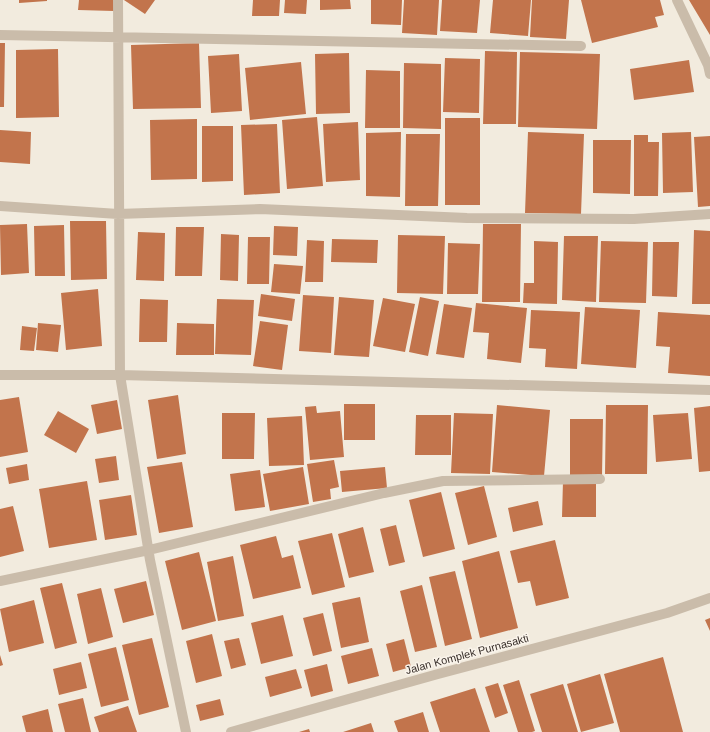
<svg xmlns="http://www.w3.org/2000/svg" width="710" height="732" font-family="Helvetica,sans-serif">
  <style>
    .building { fill: #c2744c }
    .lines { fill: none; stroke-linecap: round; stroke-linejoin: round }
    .minor { stroke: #cabcaa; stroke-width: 10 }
    .labels { text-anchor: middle; stroke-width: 3; stroke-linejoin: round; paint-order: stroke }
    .street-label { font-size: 11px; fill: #382f2a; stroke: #faf4eb }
  </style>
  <rect width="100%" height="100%" fill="#f2ebde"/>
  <!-- building -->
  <path class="building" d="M19 0H47V1L19 3Z
    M79 0H114V11L78 10Z
    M124 0H155L145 14Z
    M253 0H280L279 16H252Z
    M285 0H307L306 14 284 13Z
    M320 0H350L351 9 320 10Z
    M371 0H402L401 25 371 24Z
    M404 0H439L437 35 402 33Z
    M442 0H480L477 33 440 31Z
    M493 0H531L528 36 490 33Z
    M532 0H569L566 39 530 37Z
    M581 0H660L664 15 655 17 658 27 592 43Z
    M689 0H710V35Z
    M0 43H5L4 107H0Z
    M199 43 201 108 133 109 131 45Z
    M58 49 59 117 16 118V50Z
    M485 51 517 52 516 124H483Z
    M520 52 600 54 597 129 518 127Z
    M349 53 350 113 316 114 315 54Z
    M239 54 242 111 211 113 208 56Z
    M445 58 480 59 479 113 443 112Z
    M689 60 694 92 634 100 630 69Z
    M301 62 306 114 250 120 245 68Z
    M404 63 441 64V129L403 128Z
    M366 70 400 71V128H365Z
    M317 117 323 186 287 189 282 120Z
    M445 118H480V205H445Z
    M197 119V179L151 180 150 120Z
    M358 122 360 180 326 182 323 124Z
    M277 124 280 193 244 195 241 125Z
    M202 126H233V181L202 182Z
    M0 130 31 132 30 164 0 162Z
    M401 132 400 197 366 196V133Z
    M528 132 584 134 581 214 525 213Z
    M691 132 693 192 663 193 662 133Z
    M406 134H440L438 206H405Z
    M634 135H648V142H659L658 196H634Z
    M710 136V206L698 207 694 137Z
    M593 140H631L630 194 593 193Z
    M70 221H106L107 279 71 280Z
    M27 224 29 273 1 275 0 225Z
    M483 224H521L520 302H482Z
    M64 225 65 276H35L34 226Z
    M274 226 298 227 297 256 273 255Z
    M176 227H204L202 276H175Z
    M694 230 710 231V304H692Z
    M138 232 165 233 164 281 136 280Z
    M221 234 239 235 238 281 220 280Z
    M398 235 445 236 443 294 397 293Z
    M564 236H598L596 302 562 300Z
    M248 237H270L269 284H247Z
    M332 239 378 240 377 263 331 262Z
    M307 240 324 241 323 282H305Z
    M534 241 558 242 557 304 523 303 524 283H534Z
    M601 241 648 242 646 303 599 302Z
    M653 242H679L677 297 652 296Z
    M448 243 480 244 478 294H447Z
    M274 264 303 266 300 294 271 292Z
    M98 289 102 346 66 350 61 293Z
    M261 294 295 299 292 321 258 316Z
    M303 295 334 297 331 353 299 351Z
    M339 297 374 300 369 357 334 355Z
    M420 297 439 301 428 356 409 352Z
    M383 298 415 304 405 352 373 346Z
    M140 299 168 300 167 342H139Z
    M217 299 254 300 251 355 215 354Z
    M476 303 527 308 521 363 487 359 489 333 473 332Z
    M444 304 472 308 464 358 436 354Z
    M585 307 640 310 636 368 581 364Z
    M531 310 580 312 577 369 545 367 546 349 529 348Z
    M658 312 710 315V376L668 373 670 347 656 346Z
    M260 321 288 325 282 370 253 366Z
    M38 323 61 325 58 352 36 350Z
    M177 323 214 324V355H176Z
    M22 326 37 328 34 351 20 350Z
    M178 395 186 454 157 459 148 400Z
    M19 397 28 452 0 457V400Z
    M117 400 122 429 97 434 91 405Z
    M344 404H375V440H344Z
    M497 405 550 410 544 476 492 472Z
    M606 405H648L647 474H605Z
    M316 406 317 413 340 411 344 457 310 460 305 407Z
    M710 406V471L699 472 694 408Z
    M58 411 89 429 76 453 44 435Z
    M222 413H255L254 459H222Z
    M454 413 493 414 490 474 451 473Z
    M688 413 692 459 656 462 653 415Z
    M416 415H451V455H415Z
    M302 416 304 465 269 466 267 418Z
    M570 419H603L602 476H570Z
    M116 456 119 480 99 483 95 459Z
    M334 460 339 487 330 489 331 499 313 502 307 464Z
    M182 462 193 527 159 533 147 467Z
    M27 464 29 480 9 484 6 468Z
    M303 467 309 504 270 511 263 474Z
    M385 467 387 488 342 492 340 471Z
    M260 470 265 507 235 511 230 474Z
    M87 481 97 540 49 548 39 489Z
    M563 481H596V517H562Z
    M484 486 497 537 468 545 455 493Z
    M441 492 455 549 423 557 409 500Z
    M131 495 137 535 105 540 99 500Z
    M538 501 543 525 513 532 508 508Z
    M13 506 24 551 0 557V509Z
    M396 525 405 562 389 566 380 529Z
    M363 527 374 572 349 578 338 534Z
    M332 533 345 587 312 595 298 541Z
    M276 536 282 558 293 555 301 588 253 599 240 545Z
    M555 540 569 598 536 606 530 581 518 583 510 551Z
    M499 551 518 628 480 638 462 561Z
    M199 552 216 621 182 630 165 561Z
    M233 556 244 616 218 621 207 562Z
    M455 571 472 639 445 646 429 577Z
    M146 581 154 615 123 623 114 589Z
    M62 583 77 643 55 649 40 588Z
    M422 585 437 647 415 652 400 591Z
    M101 588 113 637 88 644 77 594Z
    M360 597 369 642 341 648 332 603Z
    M34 600 44 643 9 652 0 609Z
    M323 613 332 651 313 656 303 618Z
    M283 615 293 656 261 664 251 623Z
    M710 618V631L705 620Z
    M212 634 222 676 196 683 186 641Z
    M152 638 169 707 139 715 122 645Z
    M239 638 246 665 231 669 224 641Z
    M404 639 411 667 393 672 386 644Z
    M116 647 129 700 101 707 88 654Z
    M372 648 379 676 348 684 341 656Z
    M0 655 3 665 0 666Z
    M663 657 683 732H620L604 674Z
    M81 662 87 688 59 695 53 669Z
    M327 664 333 691 311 697 304 670Z
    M296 669 302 688 270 697 265 677Z
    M600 674 614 723 581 732 567 684Z
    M519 680 535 731 532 732H518L503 685Z
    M498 683 508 713 495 718 485 687Z
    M563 684 578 732H542L530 694Z
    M475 688 490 732H440L430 702Z
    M83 698 91 732H65L58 704Z
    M220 699 224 715 200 721 196 705Z
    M128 706 137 732H99L94 717Z
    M48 709 53 732H26L22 716Z
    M423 712 429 732H398L394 721Z
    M371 723 374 732H343Z
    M309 729 310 732H299Z"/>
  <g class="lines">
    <!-- minor -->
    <path class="minor" d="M118 0 120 375 150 560 186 732
      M677 0 708 65 710 74
      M0 35 581 46
      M0 206 118 214 260 209 467 218 634 219 710 214
      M0 375H120L710 390
      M0 581 149 550 384 493 443 481 600 479
      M231 732 438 674 667 613 710 598"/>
  </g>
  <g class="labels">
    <!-- street labels -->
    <g class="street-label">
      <text transform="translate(467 654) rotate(-15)" y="4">Jalan Komplek Purnasakti</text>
    </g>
  </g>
</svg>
